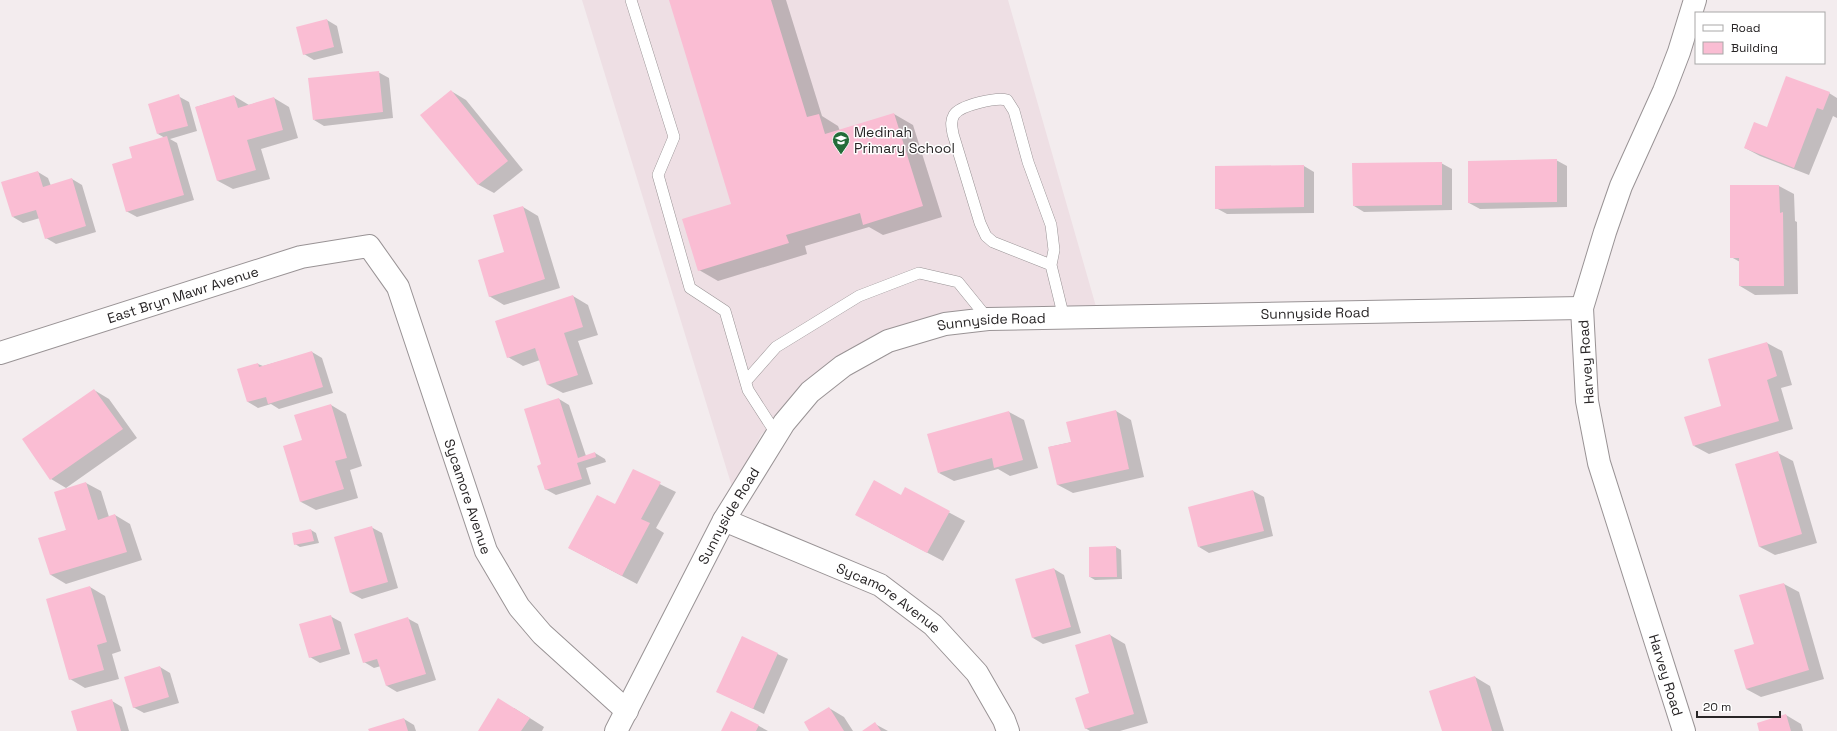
<svg xmlns="http://www.w3.org/2000/svg" width="1837" height="731" font-family="'Space Grotesk',sans-serif">
  <style>
    .built { fill: #eedfe4 }
    .shadow { fill: #0003 }
    .building { fill: #fabdd3 }
    .lines { fill: none; stroke-linecap: round; stroke-linejoin: round }
    .lane-casing { stroke: #999395; stroke-width: 12 }
    .street-casing { stroke: #999395; stroke-width: 24 }
    .lane { stroke: #fff; stroke-width: 11 }
    .street { stroke: #fff; stroke-width: 22 }
    .labels { text-anchor: middle; stroke-width: 3; stroke-linejoin: round; paint-order: stroke }
    .poi-label { font-size: 14px; fill: #282526; stroke: #fff; text-anchor: start }
    .street-label { font-size: 14px; fill: #282526; stroke: #fff }
  </style>
  <rect width="100%" height="100%" fill="#f3ecee"/>
  <!-- built -->
  <path class="built" d="M582 0H1008L1097 310 890 330 847 351 813 379 761 435 733 490Z"/>
  <!-- shadow -->
  <path class="shadow" d="M670 0H786L822 116 838 126 840 131 894 114 913 125 942 217 883 235 869 227 805 246 807 254 718 281 699 270 733 204Z
    M327 20 337 26 343 53 314 60 304 54Z
    M378 72 389 78 393 118 324 126 314 120Z
    M451 91 466 100 523 170 494 193 479 185 422 115Z
    M1829 93 1837 98V118L1833 116 1809 175 1760 156 1745 148 1767 128Z
    M178 96 189 102 197 131 170 139 177 143 194 200 137 217 126 211 165 138 158 134Z
    M234 96 249 105 274 98 289 107 298 138 261 149 270 179 233 189 218 181 196 107Z
    M1556 160 1567 166V207L1480 209 1469 203Z
    M1441 163 1452 169V210L1364 212 1354 206Z
    M1304 166 1314 172V213L1227 214 1216 208Z
    M38 172 48 178 51 186 72 179 82 185 96 232 56 244 46 238 40 218 23 223 13 217Z
    M1731 186H1779L1794 194 1795 221 1797 222 1798 294 1755 295 1740 286V262L1731 257Z
    M523 207 538 216 560 288 504 305 489 296Z
    M573 296 588 305 598 335 578 341 593 384 563 393 548 385 540 360 523 366 508 357Z
    M1767 343 1782 351 1792 385 1781 388 1793 429 1709 454 1694 446Z
    M312 352 322 358 333 393 279 409 271 404 258 408 248 402 238 370 258 364 263 366Z
    M94 390 109 399 137 438 66 488 51 479Z
    M559 399 569 405 586 456 595 453 605 459 606 462 586 468 591 484 556 495 545 489 542 465Z
    M331 405 346 414 362 466 350 470 358 498 316 510 301 502 303 441Z
    M1116 411 1131 420 1144 477 1073 493 1058 485 1049 447 1072 442Z
    M1009 412 1024 420 1038 468 1010 476 998 469 954 481 939 473Z
    M1778 453 1793 461 1817 543 1775 555 1760 547 1736 465Z
    M633 471 676 492 656 528 664 533 637 584 569 548 615 506Z
    M86 483 101 491 109 517 115 515 130 524 142 560 66 584 51 575 40 539 67 530Z
    M905 489 965 521 943 561 871 523 902 496Z
    M1253 491 1264 497 1273 536 1209 553 1199 547Z
    M371 527 382 533 398 588 362 599 351 593 335 538Z
    M311 530 316 533 319 543 300 547 295 544Z
    M1116 547 1121 550 1122 579 1095 580 1090 577V548Z
    M1054 569 1064 575 1081 633 1043 644 1033 638Z
    M1784 584 1799 592 1824 679 1761 697 1746 689 1755 645Z
    M90 587 105 596 121 651 112 654 119 679 85 688 70 679Z
    M330 616 341 622 350 654 320 663 310 657Z
    M407 618 418 624 436 680 397 692 387 686 381 666 374 668 364 662Z
    M1110 635 1125 644 1148 723 1120 731H1090L1085 728Z
    M742 637 788 659 764 714 718 692Z
    M160 667 170 673 179 703 144 713 133 707Z
    M1475 677 1490 686 1504 731H1443Z
    M112 701 122 707 129 731H78Z
    M514 708 544 727 542 731H479Z
    M829 708 844 717 853 731H811Z
    M732 713 759 726 768 731H723Z
    M1786 715 1801 724 1803 731H1760Z
    M404 719 414 725 416 731H370Z
    M875 724 888 731H864Z"/>
  <!-- building -->
  <path class="building" d="M669 0H771L807 117 819 114 825 134 894 113 923 206 863 225 860 213 786 235 789 243 698 271 682 219 731 204Z
    M327 19 334 47 303 55 296 27Z
    M379 71 383 112 313 120 308 78Z
    M1786 76 1830 92 1823 110 1817 108 1794 168 1744 148 1754 122 1767 127Z
    M451 90 508 161 478 185 420 115Z
    M179 94 188 126 157 134 148 104Z
    M234 95 238 108 274 97 283 130 247 140 256 170 217 181 195 107Z
    M167 136 184 195 126 212 112 164 132 158 129 147Z
    M1557 159V202L1468 203V161Z
    M1442 162V205L1353 206 1352 163Z
    M1304 165V207L1215 209V166Z
    M38 171 43 187 72 178 86 226 45 239 36 210 12 217 1 182Z
    M1730 185H1779L1780 213 1783 212 1784 286H1739V258H1730Z
    M523 206 545 279 489 297 478 260 504 252 493 215Z
    M573 295 583 327 564 333 578 375 547 385 535 348 507 358 495 321Z
    M1767 342 1777 376 1767 380 1779 421 1693 446 1684 417 1721 406 1708 359Z
    M312 351 323 387 268 404 266 397 247 402 237 369 258 363 259 367Z
    M94 389 123 429 50 480 22 439Z
    M559 398 578 458 595 452 596 457 577 463 582 479 545 490 537 466 541 464 524 409Z
    M331 404 347 458 335 461 344 489 300 502 283 446 302 440 294 415Z
    M1116 410 1129 469 1057 485 1048 447 1071 442 1066 422Z
    M1009 411 1023 460 994 468 992 458 938 473 927 434Z
    M1778 451 1802 534 1759 547 1735 464Z
    M633 469 661 482 641 519 650 523 622 576 568 548 597 495 615 504Z
    M874 480 901 495 905 487 950 511 927 553 855 515Z
    M86 482 98 520 115 514 127 552 50 575 38 538 66 530 54 492Z
    M1253 490 1264 531 1198 547 1188 507Z
    M372 526 388 582 350 593 334 537Z
    M311 529 314 541 294 545 292 533Z
    M1116 546 1117 577H1089V547Z
    M1054 568 1071 627 1032 638 1015 579Z
    M1784 583 1809 670 1746 689 1734 650 1754 644 1739 595Z
    M90 586 107 642 97 645 104 670 69 680 46 599Z
    M331 615 341 649 309 658 299 624Z
    M408 617 426 674 386 686 377 659 363 663 354 634Z
    M1110 634 1134 714 1085 729 1075 698 1089 693 1075 645Z
    M742 636 778 653 753 709 716 692Z
    M160 666 169 697 133 708 124 677Z
    M1475 676 1492 731H1442L1429 691Z
    M498 698 530 718 521 731H478Z
    M112 699 121 731H77L71 711Z
    M829 707 844 731H809L804 722Z
    M731 711 759 725 756 731H721Z
    M1786 714 1791 731H1759L1757 723Z
    M404 718 408 731H369L368 729Z
    M875 722 881 731H862Z"/>
  <g class="lines">
    <defs>
      <path id="lane" d="M631 0 674 137 658 175 690 288 725 311 748 390 777 435
        M1051 265 993 242 986 236 980 223 953 134C952 127 950 122 954 115 960 105 997 97 1007 100L1014 111 1028 162 1051 225 1054 250 1051 265 1064 318
        M746 381 776 347 859 296 919 273 958 282 988 319"/>
      <g id="street">
        <path id="s1" d="M0 353 301 257 369 246 398 287 486 551 519 607 542 634 627 711"/>
        <path id="s2" d="M724 520 880 585 933 625 977 673 1004 720 1008 731"/>
        <path id="s3" d="M616 731 724 520 784 423 810 392 843 366 888 341 945 324 988 319 1582 308"/>
        <path d="M1684 731 1599 463 1587 401 1582 308 1605 232 1621 186 1664 91 1679 52 1695 0"/>
      </g>
    </defs>
    <!-- lane casing -->
    <use href="#lane" class="lane-casing"/>
    <!-- street casing -->
    <use href="#street" class="street-casing"/>
    <!-- lane -->
    <use href="#lane" class="lane"/>
    <!-- street -->
    <use href="#street" class="street"/>
  </g>
  <!-- icons -->
  <defs>
    <symbol id="school-pin" viewBox="-11 -11 22 30"><path d="M0 17L-7.5 6A9.5 9.5 0 1 1 7.5 6Z" fill="#236c39" stroke="#fff"/><path d="M0-5L7-2L0 1L-7-2ZM-4 1L0 2.5L4 1V4Q0 6-4 4Z" fill="#fff"/></symbol>
  </defs>
  <g fill-rule="evenodd">
    <use href="#school-pin" x="831" y="130" width="20" height="27"/>
  </g>
  <g class="labels">
    <!-- poi labels -->
    <g class="poi-label">
      <text x="854" y="137">Medinah<tspan x="854" dy="16">Primary School</tspan></text>
    </g>
    <!-- street labels -->
    <g class="street-label">
      <text dy="5" stroke="none"><textPath href="#s1" startOffset="192">East Bryn Mawr Avenue</textPath></text>
      <text dy="5" stroke="none"><textPath href="#s3" startOffset="915">Sunnyside Road</textPath></text>
      <text dy="5" stroke="none"><textPath href="#s3" startOffset="591">Sunnyside Road</textPath></text>
      <text transform="translate(1586 362) rotate(-94)" y="5">Harvey Road</text>
      <text dy="5" stroke="none"><textPath href="#s1" startOffset="656">Sycamore Avenue</textPath></text>
      <text dy="5" stroke="none"><textPath href="#s3" startOffset="243">Sunnyside Road</textPath></text>
      <text dy="5" stroke="none"><textPath href="#s2" startOffset="183">Sycamore Avenue</textPath></text>
      <text transform="translate(1666 675) rotate(73)" y="5">Harvey Road</text>
    </g>
  </g>
  <!-- legend -->
  <rect x="1695" y="12" width="130" height="52" fill="#ffffff" stroke="#a9a8a8"/>
  <rect x="1703" y="25" width="20" height="6" fill="#ffffff" stroke="#a9a8a8"/>
  <text x="1731" y="32" font-size="12" fill="#282526">Road</text>
  <rect x="1703" y="42" width="20" height="12" fill="#fabdd3" stroke="#a9a8a8"/>
  <text x="1731" y="52" font-size="12" fill="#282526">Building</text>
  <!-- scale -->
  <path d="M1697 711v6h83v-6" fill="none" stroke="#282526" stroke-width="2"/>
  <text x="1703" y="711" font-size="12" fill="#282526" stroke="#ffffff" stroke-width="3" paint-order="stroke">20 m</text>
</svg>
